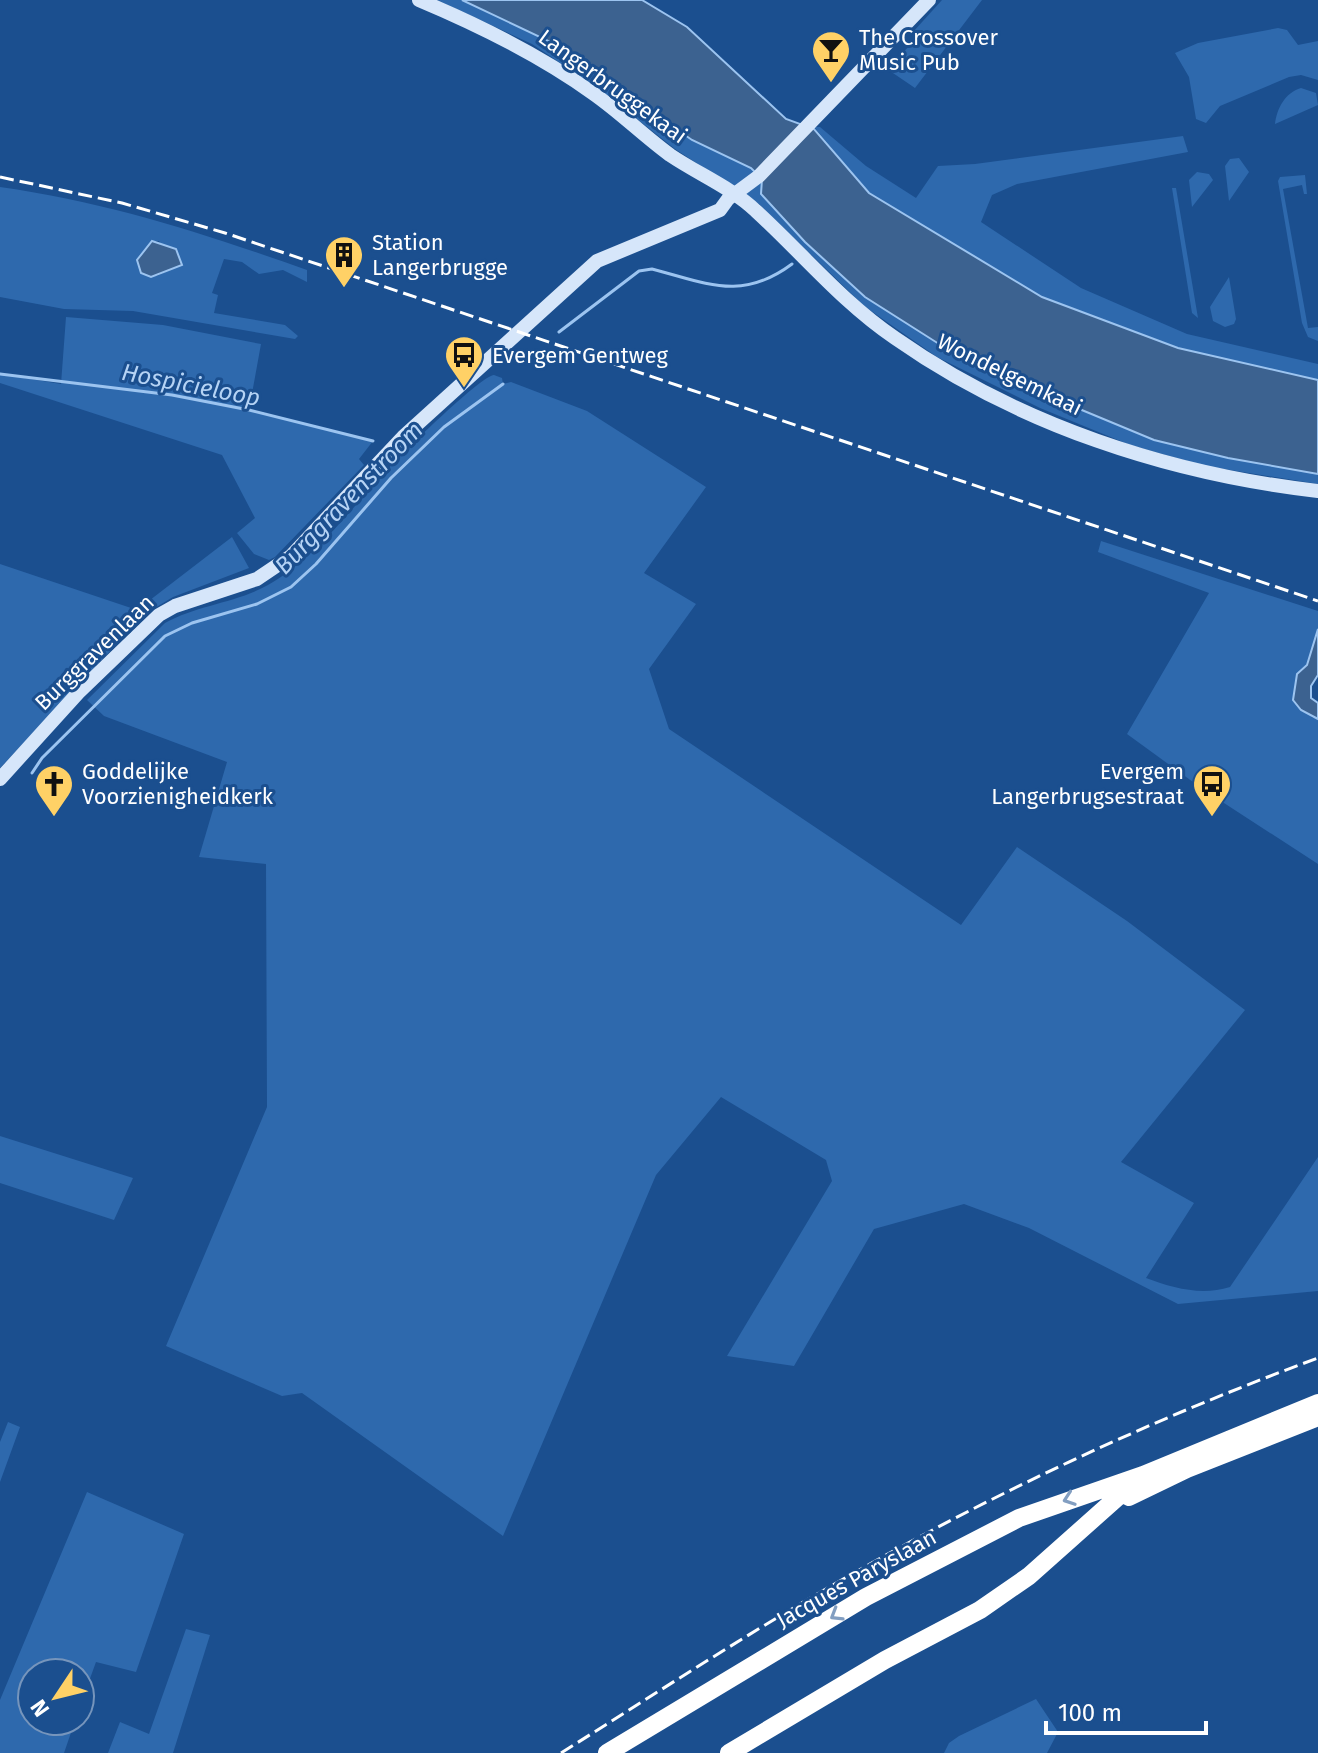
<svg xmlns="http://www.w3.org/2000/svg" width="1318" height="1753" font-family="'Fira Sans',sans-serif">
  <style>
    .green { fill: #2e69ad; fill-rule: evenodd }
    .water { fill: #3c6290; stroke: #9cc4f0; stroke-width: 2 }
    .lines { fill: none; stroke-linecap: round; stroke-linejoin: round }
    .stream { stroke: #9cc4f0; stroke-width: 3 }
    .secondary { stroke: #d6e6fa; stroke-width: 14 }
    .highway { stroke: #fff; stroke-width: 18 }
    .rail { stroke: #fff; stroke-width: 3; stroke-dasharray: 14 6; stroke-linecap: butt }
    .oneway { stroke: #829ec1 }
    .labels { text-anchor: middle; stroke-width: 6; stroke-linejoin: round; paint-order: stroke }
    .poi-label { font-size: 22px; fill: #fff; stroke: #1b4f8f; text-anchor: start }
    .street-label { font-size: 22px; fill: #fff; stroke: #1b4f8f }
    .water-label { font-size: 24px; font-style: italic; fill: #b5d3f5; stroke: #1b4f8f }
  </style>
  <rect width="100%" height="100%" fill="#1b4f8f"/>
  <!-- green -->
  <path class="green" d="M437 0H462L557 45 692 140 751 168 805 242 865 297 940 344 1037 391 1154 440 1228 458 1318 474V484L1205 466 1130 445 1040 408 937 357 864 306 759 204 675 149 599 89 532 44Z
    M942 0H982L915 88 887 69 918 37 913 32Z
    M1278 28 1287 30 1298 45 1318 41V80L1301 75 1289 77 1220 106 1206 123 1196 119 1189 77 1175 53 1198 43Z
    M1301 88 1316 93 1318 105 1275 124C1277 108 1285 93 1301 88Z
    M814 127H820L866 166 916 198 938 166 975 164 1183 136 1188 152 1017 184 992 195 981 222 1081 288 1187 334 1318 364V380L1178 348 1042 297 869 193Z
    M1239 158 1249 172 1229 201 1225 166 1230 159Z
    M1197 172 1209 174 1213 180 1192 207 1189 180Z
    M1305 175 1307 194H1304L1302 185 1283 189 1308 328 1318 327V341L1308 337 1302 323 1278 181 1280 177Z
    M0 187C111 203 202 233 307 270V282L283 270 259 274 242 262 224 259 212 293 218 295 214 313 285 325 298 336 295 339 133 311 64 309 0 297ZM152 241H159L176 267 157 276 141 273 139 267Z
    M1172 188H1176L1198 318 1192 313Z
    M1229 277 1236 319 1234 324 1225 327 1213 321 1210 307Z
    M66 317 163 325 261 344 249 410 373 441 359 459 364 465 275 557 269 560 254 554 237 533 255 518 222 455 0 383V374L61 384Z
    M494 375 502 378 503 384 511 382 587 411 706 487 644 573 696 604 649 669 669 729 961 925 1017 847 1127 921 1245 1010 1121 1162 1194 1203 1146 1278C1173 1288 1201 1296 1230 1287L1318 1157V1291L1178 1304 1029 1228 964 1204 874 1229 794 1366 727 1356 832 1181 826 1160 721 1097 656 1175 503 1536 302 1393 282 1396 166 1346 267 1107 266 864 199 857 227 762 104 716 87 700 165 623C197 605 236 603 268 585 318 557 356 502 395 461 410 446 481 376 494 375Z
    M232 537 249 568 173 597 145 614 0 768V564L137 610Z
    M1101 541 1318 611V629L1307 665 1311 717 1318 719V864L1204 790 1127 734 1209 593 1098 552Z
    M0 1136 133 1178 114 1220 0 1183Z
    M8 1422 20 1427 0 1482V1442Z
    M87 1492 184 1534 136 1672 96 1662 80 1706V1673H32V1721H75L64 1753H0V1700Z
    M186 1629 210 1635 173 1753H108L120 1722 149 1734Z
    M1036 1699 1058 1732 1047 1753H944L949 1743 959 1736Z"/>
  <!-- water -->
  <path class="water" d="M462 0H642L687 27 786 119 814 129 869 193 1042 297 1178 348 1318 380V474L1228 458 1154 440 1036 391 939 344 865 297 805 242 761 194 762 179 751 168 692 140 557 45Z
    M152 241 176 249 182 265 151 277 141 273 137 260Z
    M1318 629V675L1311 686V698L1318 703V719L1301 710 1293 700 1297 674 1307 665Z"/>
  <g class="lines">
    <!-- stream -->
    <path class="stream" d="M559 332 639 271 652 269C707 283 741 302 792 264
      M0 374 172 395 249 410 373 441
      M32 773 42 758 165 636 192 623 257 604 291 587 316 564 391 478 444 427 503 384"/>
    <!-- secondary -->
    <path class="secondary" d="M419 0C481 26 540 55 594 94 621 113 644 136 670 155 698 174 732 188 756 211 803 254 842 302 895 338 1019 425 1169 474 1318 491
      M0 779 78 693 159 615 175 606 257 579 291 556 403 437 597 261 720 210 728 199 759 176 929 0"/>
    <!-- highway -->
    <path class="highway" d="M1129 1497 1187 1469 1318 1417
      M607 1753 866 1597 1019 1518 1143 1475 1318 1403
      M729 1753 885 1660 980 1610 1029 1576 1138 1479"/>
    <!-- rail -->
    <path class="rail" d="M0 177 122 203 225 233 1318 601
      M561 1753C655 1694 748 1633 845 1578 996 1492 1155 1418 1318 1358"/>
  </g>
  <!-- one-way arrows -->
  <defs><path id="oneway-chevron" d="M-2-3.5L2.5 0L-2 3.5" fill="none" stroke-width="1.6" stroke-linecap="round" stroke-linejoin="round" transform="scale(2)"/></defs>
  <g class="oneway">
    <use href="#oneway-chevron" transform="translate(1069 1499) rotate(161)"/>
    <use href="#oneway-chevron" transform="translate(836 1615) rotate(149)"/>
  </g>
  <!-- icons -->
  <defs>
    <symbol id="bar-pin" viewBox="-11 -11 22 30"><path d="M0 17L-7.5 6A9.5 9.5 0 1 1 7.5 6Z" fill="#ffd166" stroke="#1b4f8f"/><path d="M-6-5H6L.8 .8V4.5H3.5V6h-7V4.5H-.8V.8Z" fill="#111"/></symbol>
    <symbol id="building-pin" viewBox="-11 -11 22 30"><path d="M0 17L-7.5 6A9.5 9.5 0 1 1 7.5 6Z" fill="#ffd166" stroke="#1b4f8f"/><path d="M-4-6H4V6H1V3H-1V6H-4ZM-2.5-4.3h1.7v1.8h-1.7ZM.8-4.3h1.7v1.8H.8ZM-2.5-1h1.7V.8h-1.7ZM.8-1h1.7V.8H.8Z" fill="#111"/></symbol>
    <symbol id="bus-pin" viewBox="-11 -11 22 30"><path d="M0 17L-7.5 6A9.5 9.5 0 1 1 7.5 6Z" fill="#ffd166" stroke="#1b4f8f"/><path d="M-5-6H5V4H4V6H2V4H-2V6H-4V4H-5ZM-3.5-4V0h7V-4ZM-3.5 1.2v1.5H-2V1.2ZM2 1.2v1.5H3.5V1.2Z" fill="#111"/></symbol>
    <symbol id="church-pin" viewBox="-11 -11 22 30"><path d="M0 17L-7.5 6A9.5 9.5 0 1 1 7.5 6Z" fill="#ffd166" stroke="#1b4f8f"/><path d="M-1.2-6h2.4v3.5h3.3v2.4h-3.3V6h-2.4V-.1h-3.3v-2.4h3.3Z" fill="#111"/></symbol>
  </defs>
  <g fill-rule="evenodd">
    <use href="#bar-pin" x="809" y="28" width="44" height="60"/>
    <use href="#building-pin" x="322" y="233" width="44" height="60"/>
    <use href="#bus-pin" x="442" y="333" width="44" height="60"/>
    <use href="#church-pin" x="32" y="762" width="44" height="60"/>
    <use href="#bus-pin" x="1190" y="762" width="44" height="60"/>
  </g>
  <g class="labels">
    <!-- poi labels -->
    <g class="poi-label">
      <text x="859" y="45">The Crossover<tspan x="859" dy="25">Music Pub</tspan></text>
      <text x="372" y="250">Station<tspan x="372" dy="25">Langerbrugge</tspan></text>
      <text x="492" y="363">Evergem Gentweg</text>
      <text x="82" y="779">Goddelijke<tspan x="82" dy="25">Voorzienigheidkerk</tspan></text>
      <text x="1184" y="779" text-anchor="end">Evergem<tspan x="1184" dy="25">Langerbrugsestraat</tspan></text>
    </g>
    <!-- street labels -->
    <g class="street-label">
      <text transform="translate(613 86) rotate(36)" y="8">Langerbruggekaai</text>
      <text transform="translate(1010 374) rotate(26)" y="8">Wondelgemkaai</text>
      <text transform="translate(94 652) rotate(-44)" y="8">Burggravenlaan</text>
      <text transform="translate(856 1578) rotate(-29)" y="8">Jacques Paryslaan</text>
    </g>
    <!-- water labels -->
    <g class="water-label">
      <text transform="translate(191 385) rotate(11)" y="8">Hospicieloop</text>
      <text transform="translate(349 498) rotate(-46)" y="8">Burggravenstroom</text>
    </g>
  </g>
  <!-- north arrow -->
  <g transform="translate(56 1697) rotate(235)"><circle r="38" fill="#1b4f8f" stroke="#7695bc" stroke-width="2"/>
  <path d="M0-6L14 30L0 20L-14 30Z" fill="#ffd166"/>
  <text y="-12" font-size="22" font-weight="bold" text-anchor="middle" fill="#ffffff">N</text>
  </g>
  <!-- scale -->
  <path d="M1046 1721v12h160v-12" fill="none" stroke="#ffffff" stroke-width="4"/>
  <text x="1058" y="1721" font-size="24" fill="#ffffff" stroke="#1b4f8f" stroke-width="6" paint-order="stroke">100 m</text>
</svg>
